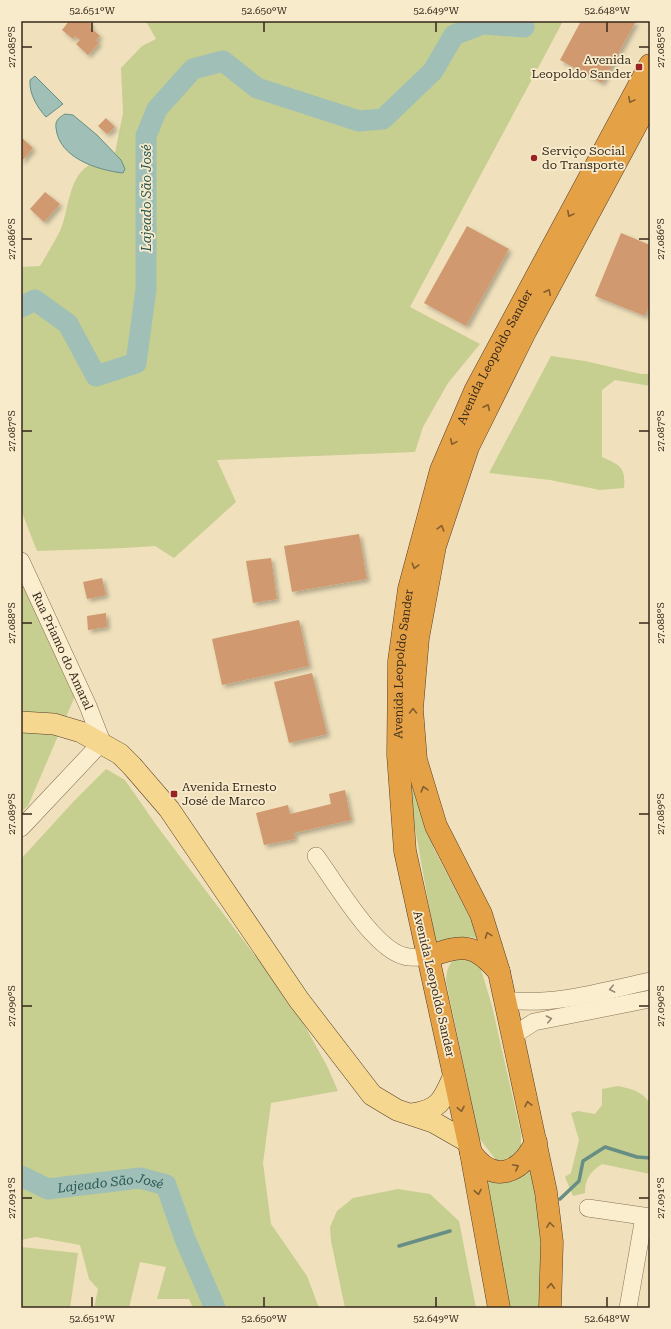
<svg xmlns="http://www.w3.org/2000/svg" width="671" height="1329" font-family="'Roboto Serif',serif">
  <style>
    .green { fill: #c6ce90 }
    .water { fill: #a0c0b7; stroke: #678e85 }
    .lines { fill: none; stroke-linecap: round; stroke-linejoin: round }
    .stream { stroke: #678e85; stroke-width: 3.5 }
    .river { stroke: #a0c0b7; stroke-width: 21 }
    .building { fill: #d0996f; filter: url(#shadow) }
    .minor-casing { stroke: #887055; stroke-width: 18 }
    .major-casing { stroke: #553e2a; stroke-width: 22 }
    .highway-casing { stroke: #553e2a; stroke-width: 23 }
    .minor { stroke: #faeecf; stroke-width: 17 }
    .major { stroke: #f6d790; stroke-width: 21 }
    .highway { stroke: #e5a146; stroke-width: 22 }
    .oneway { stroke: #855e2e }
    .oneway2 { stroke: #988b74 }
    .ticks { fill: none; stroke: #36281a; stroke-width: 1.5 }
    .poi-dot { fill: #922; stroke: #f7ebcc; stroke-width: 1.5 }
    .labels { text-anchor: middle; stroke-width: 3.5; stroke-linejoin: round; paint-order: stroke }
    .poi-label { font-size: 12px; fill: #36281a; stroke: #f7ebcc; text-anchor: start }
    .street-label { font-size: 12px; fill: #36281a; stroke: #f7ebcc }
    .water-label { font-size: 13px; font-style: italic; fill: #295754; stroke: #f7ebcc }
    .neatline { fill: none; stroke: #36281a; stroke-width: 1.5 }
    .ticks-label { font-size: 10px; text-anchor: middle; fill: #36281a }
  </style>
  <defs>
    <filter id="shadow"><feDropShadow dx="3" dy="3" stdDeviation="2" flood-color="#0004"/></filter>
  </defs>
  <rect width="100%" height="100%" fill="#f0e1bc"/>
  <!-- green -->
  <path class="green" d="M146 21H229V23L244 21H561L562 23 410 307 480 344 448 383 423 427 415 452 217 460 236 502 174 558 155 546 125 548 37 551 21 510V267L40 266C47 254 54 243 60 231 69 210 68 178 89 165L113 172 121 160 115 153 123 113 121 68 142 46 156 39Z
    M551 356 585 361 641 374H650V386L615 380 602 390V457C619 465 626 466 624 488L600 490 550 480 489 473Z
    M21 575 75 696 28 806 21 812Z
    M407 762 434 849 481 939C466 935 449 937 436 945L413 817Z
    M106 769 125 780 157 826 296 1010 327 1066 338 1091 271 1103 263 1163 271 1224 307 1276 319 1308H193L189 1299H157L166 1267 140 1262 129 1308H94L98 1289 89 1279 80 1245 36 1237 21 1240V859L74 801Z
    M459 956 479 963 492 1006 521 1134V1150L506 1163 496 1160 479 1138 446 981C447 970 448 962 459 956Z
    M618 1086C631 1089 643 1091 650 1104V1174L602 1164C590 1172 585 1179 585 1193L573 1196 565 1177 571 1173 579 1140 571 1113 578 1111 595 1114 602 1105V1089Z
    M533 1169 545 1227V1308H510L485 1177C505 1185 516 1181 533 1169Z
    M398 1189 430 1194 459 1221 476 1308H345L331 1241 330 1227 337 1211 353 1198Z
    M21 1247 78 1253 70 1308H21Z"/>
  <!-- water -->
  <path class="water" d="M35 76 63 104 46 117C37 107 29 94 30 80Z
    M65 114 73 115 97 135 121 160 125 169 123 173C97 170 59 158 56 128 55 121 58 118 65 114Z"/>
  <g class="lines">
    <!-- stream -->
    <path class="stream" d="M560 1199 579 1181 583 1161 605 1147 637 1157 650 1158
      M399 1246 450 1231"/>
    <!-- river -->
    <g class="river">
      <path d="M21 307 35 300 68 324 96 376 136 363 146 289V136L157 109 193 69 223 61 257 88 359 121 383 119 433 71 454 35 483 24 524 27 523 21"/>
      <path id="s1" d="M21 1176 48 1189 140 1178 166 1185 185 1239 215 1308"/>
    </g>
  </g>
  <!-- building -->
  <path class="building" d="M69 21H88L92 25 90 27 100 36 96 40 99 43 88 55 76 44 80 40 75 36 73 39 62 30Z
    M581 21H636L602 83 560 60Z
    M106 118 115 127 107 134 98 126Z
    M21 137 33 148 21 162Z
    M45 192 60 204 44 222 30 209Z
    M467 226 509 249 466 326 424 303Z
    M621 233 650 245V303L645 316 595 296Z
    M359 534 367 579 292 592 284 546Z
    M271 558 277 599 253 603 246 561Z
    M102 578 106 595 87 599 83 582Z
    M106 613 107 627 88 630 87 616Z
    M299 620 309 666 222 685 212 639Z
    M312 673 327 734 289 743 274 682Z
    M345 790 351 820 294 833 295 839 264 845 256 813 288 805 290 814 331 804 329 794Z"/>
  <g class="lines">
    <defs>
      <g id="minor">
        <path id="s2" d="M21 561 88 706 102 742 21 828"/>
        <path d="M316 856C335 882 373 948 404 956 411 958 421 957 428 957"/>
        <path d="M506 1000C554 1006 603 991 650 981"/>
        <path d="M514 1035 534 1022 650 999"/>
        <path d="M588 1208 650 1217"/>
        <path d="M628 1308 644 1217"/>
      </g>
      <path id="major" d="M21 722 54 724 81 732 120 754 132 766 169 809 299 1000 372 1095 397 1110 433 1122 468 1142
        M412 1114C440 1110 443 1100 454 1075"/>
      <g id="highway">
        <path d="M428 957C462 944 475 943 499 972"/>
        <path d="M471 1153C494 1185 521 1173 536 1142"/>
        <path id="s3" d="M499 1308 471 1153 405 851 398 755 399 661 409 589 441 470 475 391 650 65"/>
        <path d="M550 1308 552 1242 546 1192 499 972 481 914 436 826 416 760 412 709 418 638 435 546 468 447 526 330 650 99"/>
      </g>
    </defs>
    <!-- minor casing -->
    <use href="#minor" class="minor-casing"/>
    <!-- major casing -->
    <use href="#major" class="major-casing"/>
    <!-- highway casing -->
    <use href="#highway" class="highway-casing"/>
    <!-- minor -->
    <use href="#minor" class="minor"/>
    <!-- major -->
    <use href="#major" class="major"/>
    <!-- highway -->
    <use href="#highway" class="highway"/>
  </g>
  <!-- one-way arrows -->
  <defs><path id="oneway-chevron" d="M-2-3.5L2.5 0L-2 3.5" fill="none" stroke-width="1.6" stroke-linecap="round" stroke-linejoin="round"/></defs>
  <g class="oneway">
    <use href="#oneway-chevron" transform="translate(631 100) rotate(118)"/>
    <use href="#oneway-chevron" transform="translate(570 214) rotate(118)"/>
    <use href="#oneway-chevron" transform="translate(548 292) rotate(-63)"/>
    <use href="#oneway-chevron" transform="translate(487 407) rotate(-64)"/>
    <use href="#oneway-chevron" transform="translate(453 442) rotate(114)"/>
    <use href="#oneway-chevron" transform="translate(441 528) rotate(-73)"/>
    <use href="#oneway-chevron" transform="translate(415 566) rotate(105)"/>
    <use href="#oneway-chevron" transform="translate(413 711) rotate(-91)"/>
    <use href="#oneway-chevron" transform="translate(424 789) rotate(-106)"/>
    <use href="#oneway-chevron" transform="translate(488 935) rotate(-110)"/>
    <use href="#oneway-chevron" transform="translate(528 1104) rotate(-102)"/>
    <use href="#oneway-chevron" transform="translate(461 1109) rotate(79)"/>
    <use href="#oneway-chevron" transform="translate(516 1167) rotate(-27)"/>
    <use href="#oneway-chevron" transform="translate(478 1192) rotate(79)"/>
    <use href="#oneway-chevron" transform="translate(550 1225) rotate(-97)"/>
    <use href="#oneway-chevron" transform="translate(551 1286) rotate(-87)"/>
  </g>
  <g class="oneway2">
    <use href="#oneway-chevron" transform="translate(612 989) rotate(169)"/>
    <use href="#oneway-chevron" transform="translate(549 1019) rotate(-12)"/>
  </g>
  <!-- ticks -->
  <path class="ticks" d="M92 22V32M264 22V32M436 22V32M607 22V32M22 47H32M639 47H649M22 239H32M639 239H649M22 431H32M639 431H649M22 623H32M639 623H649M22 814H32M639 814H649M22 1006H32M639 1006H649M22 1198H32M639 1198H649M92 1297V1307M264 1297V1307M436 1297V1307M607 1297V1307"/>
  <!-- markers -->
  <g class="poi-dot">
    <rect x="635" y="63" width="8" height="8" rx="2"/>
    <circle cx="534" cy="158" r="4"/>
    <rect x="170" y="790" width="8" height="8" rx="2"/>
  </g>
  <g class="labels">
    <!-- poi labels -->
    <g class="poi-label">
      <text x="631" y="64" text-anchor="end">Avenida<tspan x="631" dy="14">Leopoldo Sander</tspan></text>
      <text x="542" y="155">Serviço Social<tspan x="542" dy="14">do Transporte</tspan></text>
      <text x="182" y="791">Avenida Ernesto<tspan x="182" dy="14">José de Marco</tspan></text>
    </g>
    <!-- street labels -->
    <g class="street-label">
      <text dy="4" stroke="none"><textPath href="#s3" startOffset="978">Avenida Leopoldo Sander</textPath></text>
      <text dy="4" stroke="none"><textPath href="#s2" startOffset="99">Rua Priamo do Amaral</textPath></text>
      <text dy="4" stroke="none"><textPath href="#s3" startOffset="654">Avenida Leopoldo Sander</textPath></text>
      <text transform="translate(434 984) rotate(77)" y="4">Avenida Leopoldo Sander</text>
    </g>
    <!-- water labels -->
    <g class="water-label">
      <text transform="translate(146 198) rotate(-90)" y="5">Lajeado São José</text>
      <text dy="5" stroke="none"><textPath href="#s1" startOffset="93">Lajeado São José</textPath></text>
    </g>
  </g>
  <!-- border -->
  <rect width="671" height="1329" fill="none" stroke="#f7ebcc" stroke-width="44"/>
  <rect x="22" y="22" width="627" height="1285" class="neatline"/>
  <g class="ticks-label">
    <text x="92" y="14">52.651°W</text>
    <text x="264" y="14">52.650°W</text>
    <text x="436" y="14">52.649°W</text>
    <text x="607" y="14">52.648°W</text>
    <text transform="translate(11 47) rotate(-90)" y="4">27.085°S</text>
    <text transform="translate(660 47) rotate(-90)" y="4">27.085°S</text>
    <text transform="translate(11 239) rotate(-90)" y="4">27.086°S</text>
    <text transform="translate(660 239) rotate(-90)" y="4">27.086°S</text>
    <text transform="translate(11 431) rotate(-90)" y="4">27.087°S</text>
    <text transform="translate(660 431) rotate(-90)" y="4">27.087°S</text>
    <text transform="translate(11 623) rotate(-90)" y="4">27.088°S</text>
    <text transform="translate(660 623) rotate(-90)" y="4">27.088°S</text>
    <text transform="translate(11 814) rotate(-90)" y="4">27.089°S</text>
    <text transform="translate(660 814) rotate(-90)" y="4">27.089°S</text>
    <text transform="translate(11 1006) rotate(-90)" y="4">27.090°S</text>
    <text transform="translate(660 1006) rotate(-90)" y="4">27.090°S</text>
    <text transform="translate(11 1198) rotate(-90)" y="4">27.091°S</text>
    <text transform="translate(660 1198) rotate(-90)" y="4">27.091°S</text>
    <text x="92" y="1322">52.651°W</text>
    <text x="264" y="1322">52.650°W</text>
    <text x="436" y="1322">52.649°W</text>
    <text x="607" y="1322">52.648°W</text>
  </g>
</svg>
